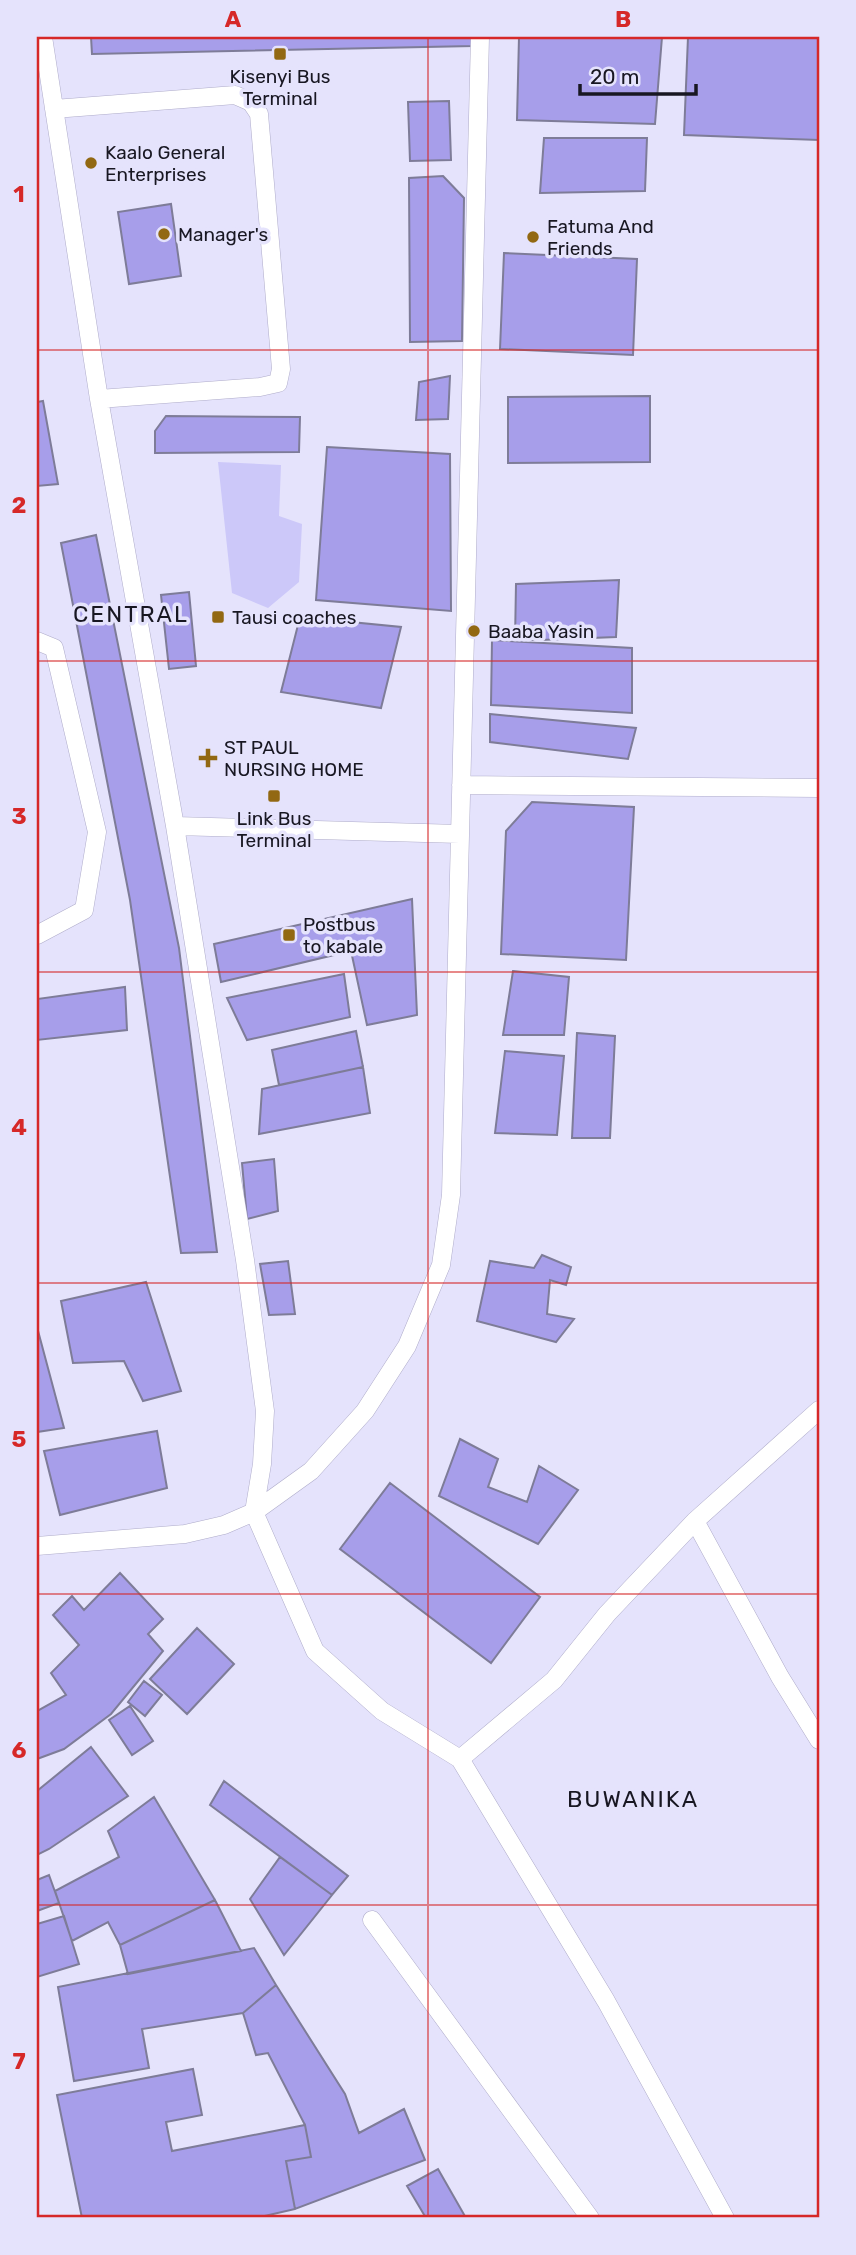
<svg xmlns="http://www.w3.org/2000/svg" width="856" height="2255" font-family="Rubik,sans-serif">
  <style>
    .green { fill: #ccc8f9 }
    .building { fill: #a79eea; stroke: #7e7c98; stroke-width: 2 }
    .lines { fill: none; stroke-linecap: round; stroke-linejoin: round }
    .lane-casing { stroke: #afacca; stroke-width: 19 }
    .lane { stroke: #fff; stroke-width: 18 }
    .grid { fill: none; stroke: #d62828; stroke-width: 2; stroke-opacity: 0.55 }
    .poi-dot { fill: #926812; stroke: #e5e3fc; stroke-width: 2.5 }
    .labels { text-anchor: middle; stroke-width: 7; stroke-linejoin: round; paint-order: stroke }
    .poi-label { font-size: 19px; fill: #181722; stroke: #e5e3fc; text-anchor: start }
    .quarter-label { font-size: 23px; letter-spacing: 2px; fill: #181722; stroke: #e5e3fc }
    .neatline { fill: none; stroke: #d62828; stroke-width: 2.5 }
    .grid-label { font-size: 23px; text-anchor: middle; font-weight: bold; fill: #d62828 }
  </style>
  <rect width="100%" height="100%" fill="#e5e3fc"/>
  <!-- green -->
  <path class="green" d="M218 462 281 465 279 516 302 524 299 582 268 608 232 593Z"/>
  <!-- building -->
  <path class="building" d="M91 37H473V46L92 54Z
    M519 37H662L655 124 517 120Z
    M688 37H819V140L684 135Z
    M449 101 451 160 410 161 408 102Z
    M544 138H647L645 191 540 193Z
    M443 176 464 198 462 341 410 342 409 178Z
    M171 204 181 276 129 284 118 212Z
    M504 253 637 259 633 355 500 349Z
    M450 376 448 419 416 420 419 382Z
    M650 396V462L508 463V397Z
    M43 401 58 484 37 486V402Z
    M166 416 300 417 299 452 155 453V431Z
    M327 447 450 454 451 611 316 600Z
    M96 535 179 948 217 1252 181 1253 130 900 61 543Z
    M619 580 616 637 515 641 516 584Z
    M189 592 196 666 169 669 161 595Z
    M300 617 401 627 381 708 281 692Z
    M492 640 632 648V713L491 705Z
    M490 714 636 728 628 759 490 742Z
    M532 802 634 807 626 960 501 954 506 831Z
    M412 899 417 1015 367 1025 351 951 221 982 214 944Z
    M513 971 569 977 564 1035H503Z
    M344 974 350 1017 247 1040 227 998Z
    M125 987 127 1030 37 1040V999Z
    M356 1031 363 1067 279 1085 272 1050Z
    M577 1033 615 1036 610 1138H572Z
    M505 1051 564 1056 557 1135 495 1133Z
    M363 1067 370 1113 259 1134 262 1089Z
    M274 1159 278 1211 247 1219 242 1163Z
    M542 1255 571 1267 566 1285 550 1280 547 1314 574 1319 556 1342 477 1321 490 1261 534 1268Z
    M288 1261 295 1314 269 1315 260 1264Z
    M146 1282 181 1391 143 1401 124 1361 73 1363 61 1301Z
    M37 1327 64 1428 37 1432Z
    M157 1431 167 1488 60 1515 44 1451Z
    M460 1439 498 1459 488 1487 527 1502 539 1466 578 1490 538 1544 439 1496Z
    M390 1483 540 1597 491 1663 340 1549Z
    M120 1573 163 1619 148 1634 163 1651 111 1714 64 1749 37 1759V1711L66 1695 51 1673 79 1645 53 1615 72 1596 84 1610Z
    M197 1628 234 1664 187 1714 150 1679Z
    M144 1681 162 1695 145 1716 128 1702Z
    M130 1706 153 1741 132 1755 109 1720Z
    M91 1747 128 1796 49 1849 37 1855V1791Z
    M224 1781 348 1876 332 1895 210 1805Z
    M154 1797 215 1900 120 1945 108 1922 72 1941 55 1891 119 1857 108 1831Z
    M280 1857 332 1895 284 1955 250 1899Z
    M49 1875 59 1903 37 1911V1880Z
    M215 1900 241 1951 128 1974 120 1945Z
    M64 1916 79 1964 37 1977V1924Z
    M254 1948 276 1985 243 2013 142 2029 149 2068 74 2081 58 1987Z
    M276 1985 345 2094 359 2133 404 2109 425 2160 295 2209 286 2161 311 2157 305 2125 268 2053 256 2055 243 2013Z
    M193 2069 202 2115 166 2122 172 2151 305 2125 311 2157 286 2161 295 2209 256 2218H82L57 2095Z
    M438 2169 466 2218H426L407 2186Z"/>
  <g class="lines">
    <defs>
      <path id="lane" d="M43 37 99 399 175 826 245 1260 265 1411 262 1464 254 1512 315 1651 382 1711 460 1759 606 2001 725 2218
        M54 109 235 95 251 102 259 114 281 369 278 383 260 387 99 399
        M37 641 54 648 97 832 84 910 37 935
        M461 785 819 788
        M175 826 460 834
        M695 1521 780 1677 819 1740
        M37 1546 185 1534 224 1525 254 1512 311 1471 365 1411 407 1346 441 1265 451 1195 480 37
        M460 1759 554 1680 607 1614 695 1521 819 1410
        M372 1920 590 2218"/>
    </defs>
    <!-- lane casing -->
    <use href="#lane" class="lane-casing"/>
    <!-- lane -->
    <use href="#lane" class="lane"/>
  </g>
  <!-- grid -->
  <path class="grid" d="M428 37V2218M37 350H819M37 661H819M37 972H819M37 1283H819M37 1594H819M37 1905H819"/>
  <!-- markers -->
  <g class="poi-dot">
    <rect x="273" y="47" width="14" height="14" rx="3.5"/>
    <circle cx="91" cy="163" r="7"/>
    <circle cx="164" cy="234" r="7"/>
    <circle cx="533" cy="237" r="7"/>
    <rect x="211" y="610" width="14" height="14" rx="3.5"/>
    <circle cx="474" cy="631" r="7"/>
    <path d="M204.5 747.5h7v7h7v7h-7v7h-7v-7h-7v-7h7z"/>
    <rect x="267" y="789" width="14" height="14" rx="3.5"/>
    <rect x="282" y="928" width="14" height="14" rx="3.5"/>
  </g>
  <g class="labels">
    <!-- poi labels -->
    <g class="poi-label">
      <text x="280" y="83" text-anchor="middle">Kisenyi Bus<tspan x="280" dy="22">Terminal</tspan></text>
      <text x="105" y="159">Kaalo General<tspan x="105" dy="22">Enterprises</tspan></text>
      <text x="547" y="233">Fatuma And<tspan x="547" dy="22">Friends</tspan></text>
      <text x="178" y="241">Manager's</text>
      <text x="232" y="624">Tausi coaches</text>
      <text x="488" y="638">Baaba Yasin</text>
      <text x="224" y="754">ST PAUL<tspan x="224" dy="22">NURSING HOME</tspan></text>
      <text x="274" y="825" text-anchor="middle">Link Bus<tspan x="274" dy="22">Terminal</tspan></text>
      <text x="303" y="931">Postbus<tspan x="303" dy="22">to kabale</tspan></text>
    </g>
    <!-- quarter labels -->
    <g class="quarter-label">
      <text x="131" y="622">CENTRAL</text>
      <text x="633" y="1807">BUWANIKA</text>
    </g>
  </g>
  <!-- border -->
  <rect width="856" height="2255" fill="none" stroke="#e5e3fc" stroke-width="77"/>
  <!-- scale -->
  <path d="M580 84v10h116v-10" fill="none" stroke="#181722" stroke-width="3.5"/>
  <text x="590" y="84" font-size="21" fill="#181722" stroke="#e5e3fc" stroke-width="5" paint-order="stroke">20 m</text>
  <rect x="38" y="38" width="780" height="2178" class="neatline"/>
  <g class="grid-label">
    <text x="233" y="27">A</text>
    <text x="623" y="27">B</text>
    <text x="19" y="202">1</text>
    <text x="19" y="513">2</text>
    <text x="19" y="824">3</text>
    <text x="19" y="1135">4</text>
    <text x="19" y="1447">5</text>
    <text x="19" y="1758">6</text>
    <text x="19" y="2069">7</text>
  </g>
</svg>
